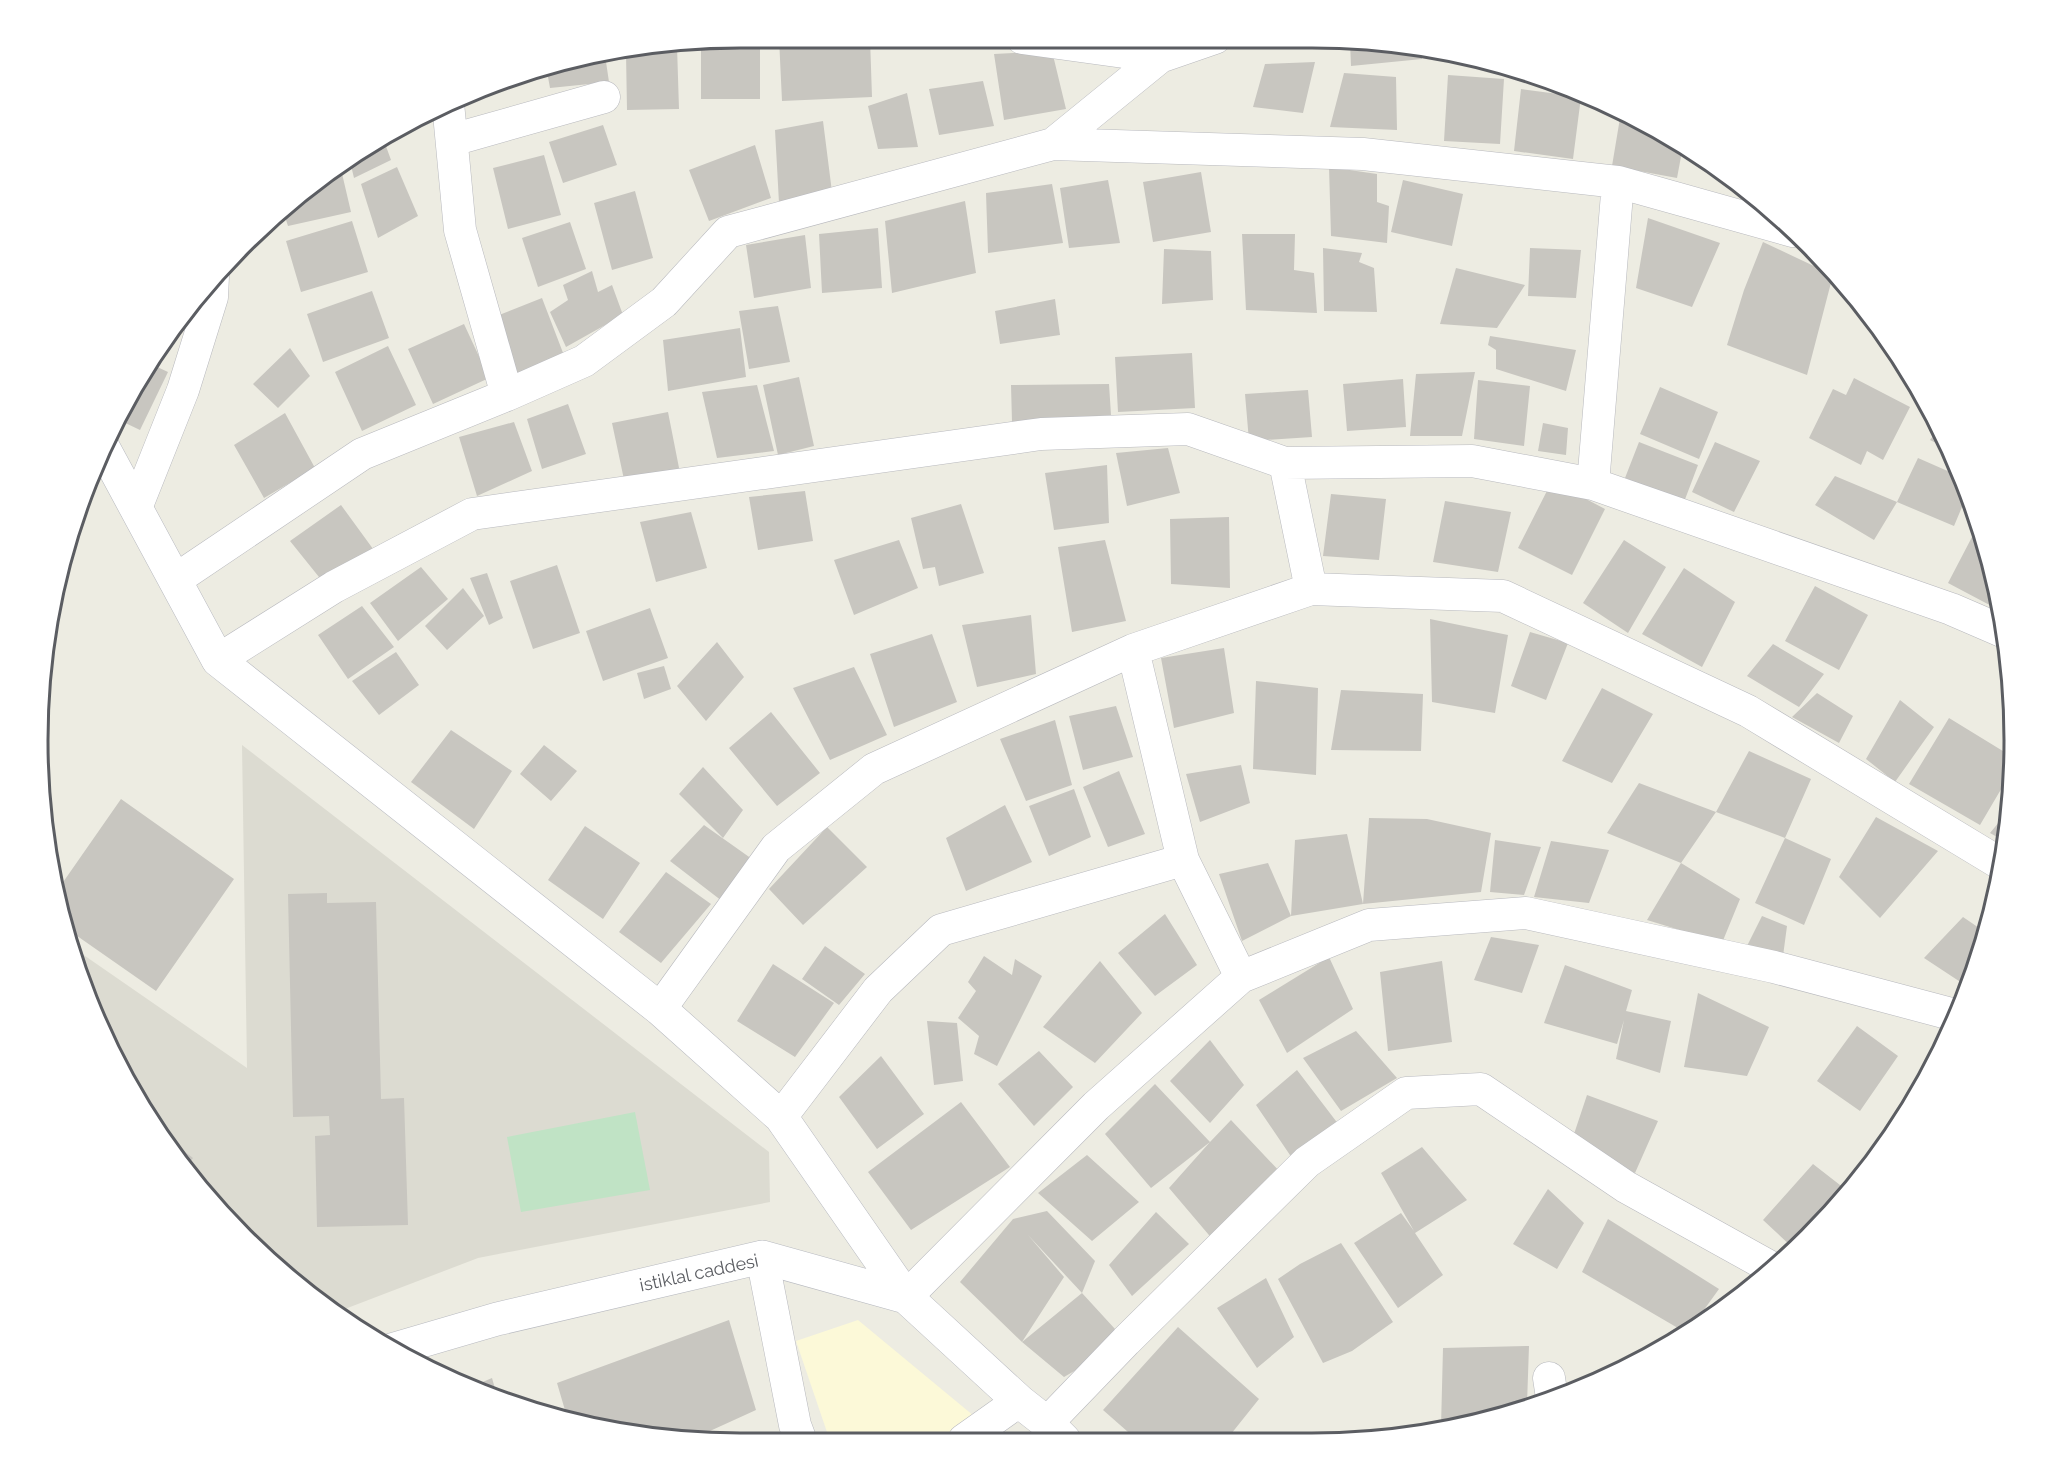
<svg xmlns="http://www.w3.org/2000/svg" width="2052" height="1481" font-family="Raleway,sans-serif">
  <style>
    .commercial { fill: #fcf9d8 }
    .education { fill: #dcdbd1 }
    .green { fill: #c0e3c5 }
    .building { fill: #c8c6c0 }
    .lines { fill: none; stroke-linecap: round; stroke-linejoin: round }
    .street-casing { stroke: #b8b9be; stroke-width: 33 }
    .secondary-casing { stroke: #b8bac0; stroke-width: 34 }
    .path { stroke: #9ac3ac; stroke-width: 4; stroke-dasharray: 6 3; stroke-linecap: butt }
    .street { stroke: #fff; stroke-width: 32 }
    .secondary { stroke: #fff; stroke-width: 33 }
    .labels { text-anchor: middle; stroke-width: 5; stroke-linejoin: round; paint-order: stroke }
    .street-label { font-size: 18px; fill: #5b5d62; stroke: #fff }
    .rim { fill: none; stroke: #5b5d62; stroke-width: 3 }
  </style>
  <rect width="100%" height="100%" fill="#edece2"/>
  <!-- commercial -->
  <path class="commercial" d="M858 1320 974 1416 944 1440 830 1441 796 1341Z"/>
  <!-- education -->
  <path class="education" d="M242 745 769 1152 770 1202 478 1258 337 1312 277 1269 183 1169 91 1009 75 949 247 1068Z"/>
  <!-- green -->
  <path class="green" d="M635 1112 650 1190 521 1212 507 1137Z"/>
  <!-- building -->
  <path class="building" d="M740 38H760V99H701V43Z
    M779 38H870L872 97 782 101Z
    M1350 42 1422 52V59L1351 66Z
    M677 46 679 109 627 110 626 53Z
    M1052 51 1066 109 1004 120 994 54Z
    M605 55 609 82 550 88 546 66 558 62Z
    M1315 62 1303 113 1253 107 1265 64Z
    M1344 73 1396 77 1397 130 1330 127Z
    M1448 75 1504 79 1500 144 1444 141Z
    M983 81 994 126 939 135 929 89Z
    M1521 89 1581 97 1573 159 1514 151Z
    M907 93 918 147 878 149 868 106Z
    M1621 112 1683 146 1677 178 1612 166Z
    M823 121 832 192 779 203 775 130Z
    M603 125 617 165 563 183 549 142Z
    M383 138 391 160 354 178 349 157Z
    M755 145 771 198 709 221 689 170Z
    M544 155 561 215 508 229 493 168Z
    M1702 156 1715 166 1700 162Z
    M340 165 351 212 288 226 284 214Z
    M397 167 418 216 378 238 361 184Z
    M1329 167 1377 174V202L1389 206 1387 243 1331 236Z
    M1201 172 1211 232 1153 242 1143 182Z
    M1108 180 1120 243 1069 248 1060 188Z
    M1403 180 1463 194 1452 246 1391 232Z
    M1052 184 1063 243 988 253 986 193Z
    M635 191 653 258 612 270 594 203Z
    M965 201 976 273 892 293 885 221Z
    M1648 218 1720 243 1692 307 1636 288Z
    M352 221 368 272 301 292 286 241Z
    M570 222 586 269 538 287 522 238Z
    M878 228 882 288 822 293 819 234Z
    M1242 234H1295L1294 270 1314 273 1317 313 1246 310Z
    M805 235 811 288 754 298 746 245Z
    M1763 242 1833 275 1807 375 1727 345 1744 290Z
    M1323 248 1362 253 1359 262 1374 268 1377 312 1324 311Z
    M1530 248 1581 250 1576 298 1528 296Z
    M1164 249 1211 251 1213 300 1162 304Z
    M1456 268 1525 285 1497 328 1440 324Z
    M592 271 598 292 612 285 623 315 566 347 550 312 568 300 563 285Z
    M372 291 389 338 323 362 307 314Z
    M542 298 565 358 517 374 494 317Z
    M1055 299 1060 335 1000 344 995 311Z
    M778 306 790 362 749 369 739 311Z
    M464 324 489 378 433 404 408 349Z
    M740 328 746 377 668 391 663 340Z
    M1490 336 1576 350 1566 391 1496 369V350L1488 345Z
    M388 346 416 405 362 431 335 372Z
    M290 348 310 376 278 408 253 384Z
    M1192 353 1195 408 1118 412 1115 357Z
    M153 365 168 372 140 430 117 419Z
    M1475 372 1462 436H1410L1416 374Z
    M799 377 814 446 778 455 763 385Z
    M1854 378 1910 407 1883 460 1867 451 1861 465 1809 438 1833 389 1846 395Z
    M1403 379 1406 427 1347 431 1343 384Z
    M1478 380 1530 386 1524 446 1474 439Z
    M1109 384 1111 415 1012 422 1011 385Z
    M757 385 774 451 717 458 702 392Z
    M1660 387 1718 412 1699 459 1640 434Z
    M1308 390 1312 437 1249 441 1245 394Z
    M568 404 586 454 542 469 527 419Z
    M668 412 681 478 626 489 612 423Z
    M285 413 315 468 264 498 234 445Z
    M514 422 532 471 477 496 459 437Z
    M1543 423 1568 428 1566 455 1538 451Z
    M1940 427 1942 429 1950 450 1930 440Z
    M1639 442 1698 465 1684 502 1625 478Z
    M1715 442 1760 461 1734 512 1692 492Z
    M1168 448 1180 493 1127 506 1116 453Z
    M1918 458 1959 476 1967 495 1954 526 1897 502Z
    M1107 465 1109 523 1054 530 1045 473Z
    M1835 476 1897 502 1874 540 1815 505Z
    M1552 481 1605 509 1572 575 1518 548Z
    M805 491 813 541 758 550 749 497Z
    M1331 494 1386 499 1379 560 1323 556Z
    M1445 501 1511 512 1498 572 1433 562Z
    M961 504 984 573 939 586 935 567 923 569 911 518Z
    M341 505 376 553 323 582 290 541Z
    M691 512 707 568 656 582 640 522Z
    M1229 517 1230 588 1171 584 1170 519Z
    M1972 537 1985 544 1990 558 1999 610 1948 583Z
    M899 540 918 588 854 615 834 560Z
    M1105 540 1126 621 1072 632 1058 547Z
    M1624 540 1666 567 1628 633 1583 603Z
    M557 565 580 633 533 649 510 581Z
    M421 567 448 599 398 641 370 603Z
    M1684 568 1735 602 1702 667 1642 634Z
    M487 573 503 618 489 625 470 578Z
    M1815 586 1868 615 1839 670 1785 641Z
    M463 588 484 616 447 650 425 626Z
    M362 606 394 647 348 679 318 635Z
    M650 608 668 658 603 681 586 631Z
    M1031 615 1036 674 977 687 962 625Z
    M1430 619 1508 635 1495 713 1432 702Z
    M1530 632 1568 643 1546 700 1511 686Z
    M932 634 957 702 894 727 870 654Z
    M717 642 744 677 706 721 677 686Z
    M1773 644 1824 674 1799 707 1747 676Z
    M1224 648 1234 713 1174 728 1161 658Z
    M396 652 419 685 379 715 352 681Z
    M664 666 671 689 644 699 637 673Z
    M854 667 887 735 830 760 793 688Z
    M1256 681 1318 688 1316 775 1253 769Z
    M1602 688 1653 714 1612 783 1562 761Z
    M1341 690 1423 694 1421 751 1331 750Z
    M1817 693 1853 716 1839 743 1792 717Z
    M1900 700 1934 727 1895 782 1866 759Z
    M1116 706 1133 757 1083 770 1069 716Z
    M771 712 820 773 777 806 729 748Z
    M1949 718 2011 756 2010 774 1980 825 1909 784Z
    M1055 720 1072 785 1026 801 1000 739Z
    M451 730 512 771 474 829 411 782Z
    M544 745 577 771 551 801 520 774Z
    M1749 751 1811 779 1785 838 1716 812 1681 863 1607 833 1639 783 1716 812Z
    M1241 765 1250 803 1200 822 1186 774Z
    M703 767 743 810 723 838 679 794Z
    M1119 771 1145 834 1108 847 1083 787Z
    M1074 789 1091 837 1049 856 1029 806Z
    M121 799 234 879 156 991 70 931 59 888Z
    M1005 805 1032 862 966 891 946 838Z
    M2009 810V832L2006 842 1990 833Z
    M1876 817 1938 851 1880 918 1839 877Z
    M1369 818 1427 819 1491 833 1481 892 1363 904 1291 916 1242 941 1219 874 1268 863 1291 916 1295 840 1347 834 1363 904Z
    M704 825 752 859 722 901 670 861Z
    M585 826 640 863 603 919 548 880Z
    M827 827 867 867 803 925 769 889Z
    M1785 838 1831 859 1804 925 1755 903Z
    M1495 840 1541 847 1524 895 1490 892Z
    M1551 841 1609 850 1589 903 1534 897Z
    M1681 863 1740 899 1722 943 1647 920Z
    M666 872 711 904 661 963 619 932Z
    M327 893V903L376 902 381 1099 404 1098 408 1225 317 1227 315 1136 330 1135 329 1116 293 1117 288 894Z
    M1165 914 1197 965 1155 996 1118 953Z
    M1762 916 1787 926 1783 956 1747 946Z
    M1963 917 1985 932 1977 966 1968 987 1924 958Z
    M1491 937 1539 945 1522 993 1474 980Z
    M825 946 865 974 839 1005 802 979Z
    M984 956 1012 975 1015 959 1042 976 997 1066 974 1054 979 1036 958 1018 976 991 968 982Z
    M1329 957 1353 1009 1287 1053 1259 1000Z
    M1100 961 1142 1013 1095 1063 1043 1027Z
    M1442 961 1452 1042 1388 1051 1380 972Z
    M773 964 834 1003 795 1057 737 1021Z
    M1565 965 1632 990 1626 1011 1671 1021 1660 1073 1616 1059 1624 1020 1617 1044 1544 1023Z
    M1698 993 1769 1027 1747 1076 1684 1067Z
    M927 1021 957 1023 963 1081 934 1085Z
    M1857 1026 1898 1056 1860 1111 1817 1081Z
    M1356 1031 1397 1078 1341 1111 1303 1058Z
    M1210 1040 1244 1085 1210 1123 1170 1081Z
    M1039 1051 1073 1087 1034 1126 998 1084Z
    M881 1056 924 1114 877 1149 839 1097Z
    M1297 1070 1339 1125 1292 1158 1256 1105Z
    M1155 1084 1210 1142 1231 1120 1282 1174 1214 1241 1169 1188 1210 1142 1151 1188 1105 1134Z
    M1587 1095 1658 1121 1635 1173 1572 1140Z
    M961 1102 1010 1167 911 1230 868 1172Z
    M164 1136 193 1158 184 1170 183 1169Z
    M1422 1147 1467 1200 1415 1233 1443 1275 1398 1308 1354 1243 1401 1213 1414 1231 1381 1173Z
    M1087 1155 1139 1202 1092 1241 1038 1193Z
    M1813 1164 1849 1192 1840 1204 1793 1248 1763 1220Z
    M1548 1189 1584 1223 1557 1269 1513 1244Z
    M1047 1211 1095 1261 1082 1293 1126 1341 1064 1377 1022 1342 1082 1293 1028 1235 1064 1277 1022 1342 960 1282 1013 1219Z
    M1156 1212 1189 1244 1132 1296 1109 1265Z
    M1608 1219 1719 1289 1693 1325 1683 1331 1582 1272Z
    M1341 1243 1393 1322 1352 1351 1323 1363 1278 1279 1300 1264Z
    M1266 1278 1294 1337 1257 1368 1217 1308Z
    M1731 1295 1737 1299 1720 1309Z
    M729 1320 756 1410 688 1441 567 1417 557 1383Z
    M1178 1327 1259 1399 1227 1439H1136L1103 1410Z
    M1529 1346 1527 1404 1441 1427 1443 1348Z
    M492 1378 498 1399 471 1387Z
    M1002 1429 1012 1440H987Z"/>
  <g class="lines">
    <defs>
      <path id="street" d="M1022 38 1160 57
        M448 103 460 230 507 395
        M452 140 604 97
        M1053 144 1363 154 1618 182 1793 231
        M1285 463 1311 589
        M1593 484 1618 182
        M136 508 183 390 212 297 213 276
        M175 580 362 454 507 395 584 361 664 302 728 232 1053 144 1160 57 1215 38
        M1133 650 1183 860 1241 977
        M218 660 334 587 472 514 1041 434 1188 429 1285 463 1472 461 1593 484 1951 609 2002 631
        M660 1009 776 848 874 769 1133 650 1311 589 1503 596 1748 711 2001 864
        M781 1117 878 990 941 930 1183 860
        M762 1257 795 1425 801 1441
        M906 1297 1096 1106 1241 977 1369 925 1526 913 1774 967 1955 1015
        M1549 1378 1552 1398
        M1047 1423 1126 1341 1307 1162 1406 1093 1481 1089 1626 1187 1772 1268
        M964 1440 1019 1401"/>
      <path id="secondary" d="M103 447 218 660 660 1009 781 1117 906 1297
        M391 1350 497 1319 762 1257 906 1297 1019 1401 1047 1423 1064 1440"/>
    </defs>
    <!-- street casing -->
    <use href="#street" class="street-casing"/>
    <!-- secondary casing -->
    <use href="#secondary" class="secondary-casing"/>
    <!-- path -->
    <path class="path" d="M1925 407 1926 404"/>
    <!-- street -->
    <use href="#street" class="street"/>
    <!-- secondary -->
    <use href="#secondary" class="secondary"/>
  </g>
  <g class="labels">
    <!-- street labels -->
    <g class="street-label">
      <text transform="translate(699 1273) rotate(-12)" y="6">istiklal caddesi</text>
    </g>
  </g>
  <!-- crop -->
  <path d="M0 0H2052V1481H0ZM740 48H1312A692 692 0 0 1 2004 740V741A692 692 0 0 1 1312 1433H740A692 692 0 0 1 48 741V740A692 692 0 0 1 740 48Z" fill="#fff" fill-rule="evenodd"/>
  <path class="rim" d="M740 48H1312A692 692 0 0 1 2004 740V741A692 692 0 0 1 1312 1433H740A692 692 0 0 1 48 741V740A692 692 0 0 1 740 48Z"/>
</svg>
